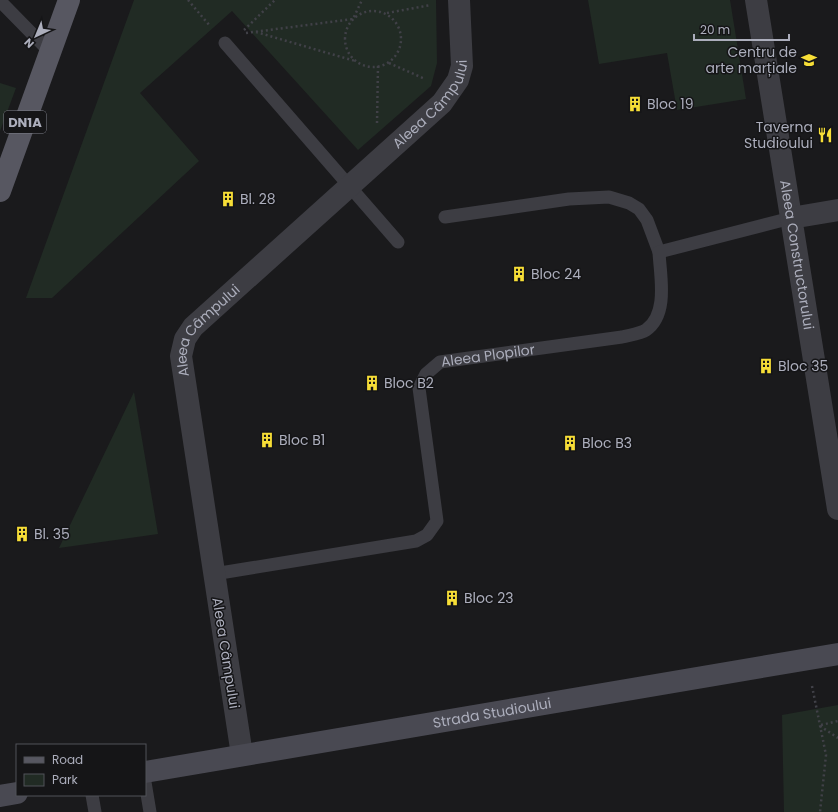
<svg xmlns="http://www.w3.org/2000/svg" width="838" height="812" font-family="Poppins,sans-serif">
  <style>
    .green { fill: #212b24 }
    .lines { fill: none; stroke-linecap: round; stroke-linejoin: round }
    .path { stroke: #414148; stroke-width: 2.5; stroke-dasharray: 2 3; stroke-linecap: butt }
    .lane { stroke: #3d3d43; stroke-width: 13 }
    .street { stroke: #3d3d43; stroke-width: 22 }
    .secondary { stroke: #494952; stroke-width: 22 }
    .primary { stroke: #575761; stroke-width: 22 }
    .labels { text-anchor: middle; stroke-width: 3; stroke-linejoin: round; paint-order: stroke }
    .shield { fill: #151517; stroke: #7f808a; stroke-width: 1 }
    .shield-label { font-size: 13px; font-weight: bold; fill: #acaebc }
    .poi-label { font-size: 14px; fill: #acaebc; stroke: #151517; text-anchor: start }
    .street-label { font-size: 14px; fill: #acaebc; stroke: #151517 }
  </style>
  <rect width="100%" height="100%" fill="#1a1a1c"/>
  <!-- green -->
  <path class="green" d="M134 0H436L437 63 431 86 358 150 232 11 140 93 199 161 52 298H26Z
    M588 0H730L746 99 677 110 667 53 599 64Z
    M0 83 16 88 0 131Z
    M134 392 158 534 59 548Z
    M838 705V812H784L782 715Z"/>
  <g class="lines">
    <!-- path -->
    <path class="path" d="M188 0 210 26
      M345 39a28 28 0 1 1 56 0a28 28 0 1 1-56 0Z
      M387 13 431 5
      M244 30 275 0
      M256 32 355 61
      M246 33 353 19 362 0
      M389 63 425 79
      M377 123 378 66
      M812 686 826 755 820 812
      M821 725 838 721
      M820 726 838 738"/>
    <!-- lane -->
    <g class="lane">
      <path d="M0 1 50 52"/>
      <path d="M225 43 398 242"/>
      <path d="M445 217 569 199 609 197 629 203 639 209 647 220 659 252"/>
      <path id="s1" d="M214 574 416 541 427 535 437 521 419 388 426 374 440 362 622 337C629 335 640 334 646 330 669 314 660 275 659 252L791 218"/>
      <path d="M145 782 150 812"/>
      <path d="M92 795 95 812"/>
    </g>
    <!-- street -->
    <g class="street">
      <path id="s2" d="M756 0 838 509"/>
      <path d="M791 218 838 210"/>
      <path id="s3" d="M242 755 181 356 185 339 193 327 442 103 458 80 462 66 459 0"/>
    </g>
    <!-- secondary -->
    <g class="secondary">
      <path id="s4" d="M145 772 838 654"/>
      <path d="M0 796 17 793"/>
    </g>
    <!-- primary -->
    <path class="primary" d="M0 191 69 0"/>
  </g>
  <!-- icons -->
  <defs>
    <symbol id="school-bare" viewBox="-9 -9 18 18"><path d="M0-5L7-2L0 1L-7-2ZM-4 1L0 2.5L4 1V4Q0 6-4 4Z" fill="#f7de37" stroke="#151517" stroke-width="2.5" paint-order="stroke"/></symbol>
    <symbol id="building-bare" viewBox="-9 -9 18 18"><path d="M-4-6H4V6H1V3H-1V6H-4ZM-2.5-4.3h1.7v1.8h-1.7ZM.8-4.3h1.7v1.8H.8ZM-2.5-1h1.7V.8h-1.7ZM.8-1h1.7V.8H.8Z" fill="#f7de37" stroke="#151517" stroke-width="2.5" paint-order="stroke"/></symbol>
    <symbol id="restaurant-bare" viewBox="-9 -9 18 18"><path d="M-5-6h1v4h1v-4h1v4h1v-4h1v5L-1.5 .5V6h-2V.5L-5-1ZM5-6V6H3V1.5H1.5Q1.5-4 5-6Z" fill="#f7de37" stroke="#151517" stroke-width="2.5" paint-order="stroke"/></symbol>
  </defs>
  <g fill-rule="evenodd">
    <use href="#school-bare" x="798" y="49" width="22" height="22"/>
    <use href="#building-bare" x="624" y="93" width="22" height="22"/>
    <use href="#restaurant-bare" x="814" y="124" width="22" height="22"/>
    <use href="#building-bare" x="217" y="188" width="22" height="22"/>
    <use href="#building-bare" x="508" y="263" width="22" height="22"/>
    <use href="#building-bare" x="755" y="355" width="22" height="22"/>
    <use href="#building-bare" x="361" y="372" width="22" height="22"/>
    <use href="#building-bare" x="256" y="429" width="22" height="22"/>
    <use href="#building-bare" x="559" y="432" width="22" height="22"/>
    <use href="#building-bare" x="11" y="523" width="22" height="22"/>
    <use href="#building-bare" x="441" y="587" width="22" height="22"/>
  </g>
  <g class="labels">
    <!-- shield labels -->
    <rect class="shield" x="4" y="111" width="42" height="22" rx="3"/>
    <g class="shield-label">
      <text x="25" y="127">DN1A</text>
    </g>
    <!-- poi labels -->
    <g class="poi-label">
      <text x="797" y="57" text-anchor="end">Centru de<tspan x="797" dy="16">arte marțiale</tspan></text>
      <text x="647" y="109">Bloc 19</text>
      <text x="813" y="132" text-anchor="end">Taverna<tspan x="813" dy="16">Studioului</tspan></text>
      <text x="240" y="204">Bl. 28</text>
      <text x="531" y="279">Bloc 24</text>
      <text x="778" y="371">Bloc 35</text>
      <text x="384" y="388">Bloc B2</text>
      <text x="279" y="445">Bloc B1</text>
      <text x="582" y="448">Bloc B3</text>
      <text x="34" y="539">Bl. 35</text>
      <text x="464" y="603">Bloc 23</text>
    </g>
    <!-- street labels -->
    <g class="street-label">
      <text dy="5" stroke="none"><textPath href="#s3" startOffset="763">Aleea Câmpului</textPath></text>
      <text dy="5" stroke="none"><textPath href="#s2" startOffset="258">Aleea Constructorului</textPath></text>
      <text dy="5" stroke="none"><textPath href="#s3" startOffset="439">Aleea Câmpului</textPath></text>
      <text dy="5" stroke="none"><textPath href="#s1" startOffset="451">Aleea Plopilor</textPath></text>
      <text transform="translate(226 653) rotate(81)" y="5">Aleea Câmpului</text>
      <text dy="5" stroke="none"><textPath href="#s4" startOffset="352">Strada Studioului</textPath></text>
    </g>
  </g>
  <!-- legend -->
  <rect x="16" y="744" width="130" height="52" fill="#151517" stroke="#515259"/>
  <rect x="24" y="757" width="20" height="6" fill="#575761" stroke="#515259"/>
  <text x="52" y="764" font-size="12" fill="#acaebc">Road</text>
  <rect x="24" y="774" width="20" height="12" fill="#212b24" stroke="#515259"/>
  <text x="52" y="784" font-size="12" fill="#acaebc">Park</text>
  <!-- north arrow -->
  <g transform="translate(36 36) rotate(224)" stroke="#151517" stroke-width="3" paint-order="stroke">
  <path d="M0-3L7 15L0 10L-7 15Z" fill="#acaebc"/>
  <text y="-6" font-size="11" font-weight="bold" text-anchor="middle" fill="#acaebc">N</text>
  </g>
  <!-- scale -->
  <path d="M694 34v6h95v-6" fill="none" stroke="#acaebc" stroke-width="2"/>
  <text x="700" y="34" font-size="12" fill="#acaebc" stroke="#151517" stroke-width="3" paint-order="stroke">20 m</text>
</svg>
